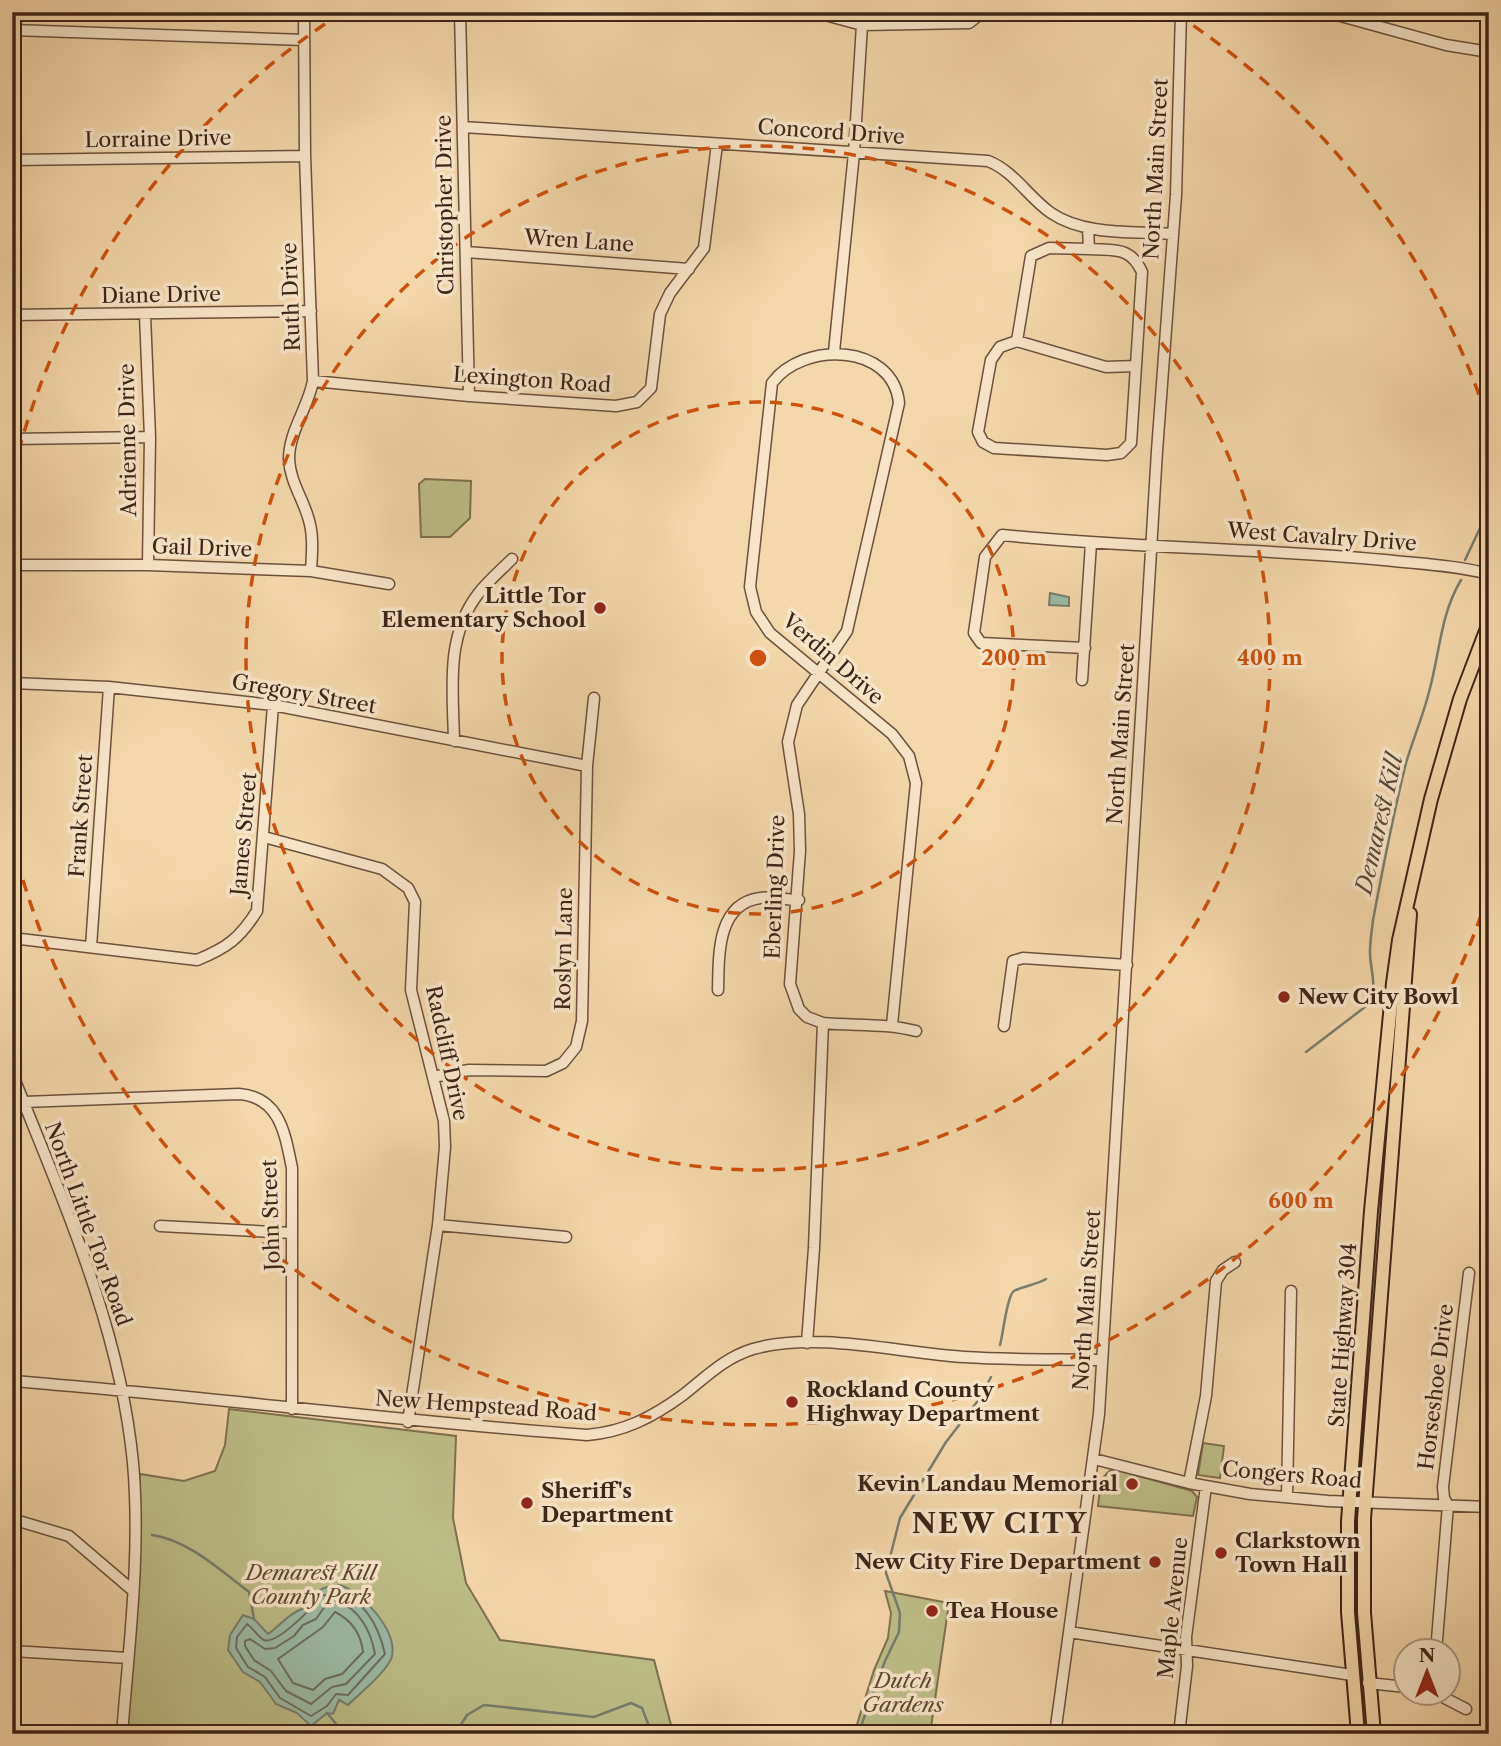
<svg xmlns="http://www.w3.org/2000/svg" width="1501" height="1746" font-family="'Libre Caslon Text',serif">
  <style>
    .green { fill: #bdbe87; stroke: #7e714f; stroke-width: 2 }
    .water { fill: #9cbaa6; stroke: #767e6d; stroke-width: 2 }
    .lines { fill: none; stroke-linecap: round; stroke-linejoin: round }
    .shore { stroke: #6d6f5e; stroke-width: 2 }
    .stream { stroke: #767e6d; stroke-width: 2.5 }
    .minor-casing { stroke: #6c513c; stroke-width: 13 }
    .major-casing { stroke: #3e2417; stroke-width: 16 }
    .minor { stroke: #f8e5c8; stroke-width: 10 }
    .major { stroke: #f4d7aa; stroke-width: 12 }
    .ring { fill: none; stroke: #ce510e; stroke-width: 3.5; stroke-dasharray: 12 9 }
    .poi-dot { fill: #8f2418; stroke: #f8e5c8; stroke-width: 2.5 }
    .labels { text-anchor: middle; stroke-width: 7; stroke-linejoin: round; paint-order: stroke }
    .street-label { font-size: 21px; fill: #3e2417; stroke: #f8e5c8 }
    .poi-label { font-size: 21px; font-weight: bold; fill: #3e2417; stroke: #f8e5c8; text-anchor: start }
    .park-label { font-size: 21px; font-style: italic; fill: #5e4a33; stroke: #f8e5c8 }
    .water-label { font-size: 23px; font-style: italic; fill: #564a3b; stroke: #f8e5c8 }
    .district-label { font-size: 28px; font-weight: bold; letter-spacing: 2px; fill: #3e2417; stroke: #f8e5c8 }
    .centre { fill: #ce510e; stroke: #f8e5c8; stroke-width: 3.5 }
    .ring-label { font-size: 21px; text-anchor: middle; font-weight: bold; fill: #ce510e; stroke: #f8e5c8; stroke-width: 7; stroke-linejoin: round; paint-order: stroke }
  </style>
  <rect width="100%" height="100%" fill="#f4d7aa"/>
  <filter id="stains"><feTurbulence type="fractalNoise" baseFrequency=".00286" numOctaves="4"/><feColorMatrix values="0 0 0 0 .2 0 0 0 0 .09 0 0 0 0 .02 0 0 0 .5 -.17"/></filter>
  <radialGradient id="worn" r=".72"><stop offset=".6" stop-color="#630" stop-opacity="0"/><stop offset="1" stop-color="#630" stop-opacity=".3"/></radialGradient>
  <!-- green -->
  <path class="green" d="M425 479 471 481 470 518 450 537H421L419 484Z
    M229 1409 456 1436 453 1518 466 1583 500 1640 654 1660 671 1725 678 1734H123L140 1474 184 1481 215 1471 225 1445Z
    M1203 1443 1224 1446 1220 1478 1198 1475Z
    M1114 1469 1192 1491 1197 1497 1193 1516 1098 1506C1100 1492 1099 1474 1114 1469Z
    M885 1591 949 1603 930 1734H854L874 1670 888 1638 891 1613Z"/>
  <!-- water -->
  <path class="water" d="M1050 593 1069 597V606L1049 605Z
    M340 1585C363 1593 397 1630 392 1656 389 1670 359 1694 348 1705L339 1700 333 1714 327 1713 311 1726 297 1713 276 1704 260 1682 243 1672 228 1650 230 1635 243 1615 254 1619 268 1634C281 1625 290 1612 305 1608 315 1592 320 1586 340 1585Z"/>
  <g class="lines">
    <!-- shore -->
    <path class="shore" d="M338 1592C366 1601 379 1628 385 1654L348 1695 336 1694 327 1706 311 1716 280 1698 265 1677 248 1667 236 1648 237 1637 247 1624C253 1628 258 1637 264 1640 277 1645 314 1606 321 1596Z
      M337 1601C360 1609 371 1632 375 1654L346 1684 332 1687 311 1704 286 1691 271 1671 254 1660 245 1646V1641L250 1639 265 1649 275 1648 294 1636 303 1625 316 1619 328 1602Z
      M335 1612C351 1620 361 1634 363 1652L342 1674 325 1679 313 1690 293 1683 278 1659 323 1627Z"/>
    <!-- stream -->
    <path class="stream" d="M1465 560 1489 509
      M1306 1052 1365 1007C1380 988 1370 973 1370 952 1370 941 1372 930 1373 920 1383 867 1393 815 1406 763 1413 739 1423 716 1429 692 1440 653 1440 615 1461 580
      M1000 1345C1003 1335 1007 1295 1014 1291 1023 1286 1036 1285 1046 1279
      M152 1535C188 1540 220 1570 249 1592L254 1619
      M327 1713 342 1731 349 1734
      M455 1734 467 1715 484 1705 594 1717 631 1703 642 1708 652 1734
      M858 1734 885 1661 899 1632 900 1613 886 1573 900 1518 946 1442 980 1398 991 1377"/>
    <defs>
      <path id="minor" d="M304 12 305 156 313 381C308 408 289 431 289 459 290 481 302 497 308 517 314 535 312 553 311 571
        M460 12 469 396
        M814 12 862 25 969 23 983 12
        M1326 12 1446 45 1489 52
        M12 30 304 40
        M463 127 988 161C1014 171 1028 197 1051 213 1085 236 1134 231 1173 234
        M12 160 305 156
        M1088 228 1089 249 1049 248 1031 256 1017 341 1000 347 991 360 978 432 983 442 994 448 1107 455 1121 453 1131 443 1142 272C1130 246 1115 251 1089 249
        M466 252 689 269
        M12 315 311 311
        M145 315 150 437 148 565
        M1017 341 1106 367 1136 366
        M834 352 854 153 862 25
        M313 381 469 396 616 406 637 402 651 388 660 314 670 293 704 248 717 144
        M12 439 150 437
        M12 565H148L311 571 389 584
        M1085 648 981 643 974 633 985 557 1002 535C1129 548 1257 548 1384 560 1419 564 1454 565 1489 574
        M1082 680 1091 543
        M12 683 109 687 273 705 587 766
        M454 741C453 690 445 637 478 594 487 582 501 570 512 559
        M264 837 382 869 408 888 415 902 411 990 444 1121 445 1147 438 1225 408 1422
        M12 938 197 960C227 948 240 938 257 911L273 705
        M91 947 109 687
        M718 990C719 957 716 904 760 898 772 896 786 900 799 900
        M823 1023C854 1026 885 1023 916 1031
        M1004 1026 1013 961 1023 958 1127 965
        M12 1073C62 1199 120 1326 133 1463 141 1552 129 1645 122 1734
        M433 1077 469 1070 546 1071 563 1063 576 1047 582 1021 587 766 594 698
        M24 1102 239 1094C280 1097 285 1134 292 1168V1409
        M438 1225 566 1237
        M160 1226 292 1233
        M807 1343 814 1248 823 1023 807 1017 799 1009 790 984 800 851 799 814 788 742 797 705 847 631 899 403C893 343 803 341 772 383L750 587 756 612 770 633 892 734 909 756 916 783 892 1025
        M12 1381C204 1396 395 1421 587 1435 624 1432 653 1417 683 1395 706 1377 724 1358 753 1349 816 1331 899 1353 964 1357 1010 1360 1056 1359 1102 1360
        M1094 1459 1189 1483 1250 1494 1328 1501 1489 1507
        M1189 1483 1206 1396 1216 1281 1223 1270 1235 1262
        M1287 1497 1291 1291
        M12 1519 69 1536 131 1589
        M1069 1632 1352 1675
        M12 1651 128 1658
        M1436 1652 1448 1505 1444 1498 1443 1487 1469 1273
        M1368 1683 1406 1687
        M1437 1694 1466 1709
        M1055 1734 1099 1414 1157 451 1176 195 1181 12
        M1179 1734 1187 1666 1186 1637 1206 1486"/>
      <path id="major" d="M1358 1734 1348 1612V1521L1371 1211 1393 983 1399 940 1431 799 1460 699 1489 623
        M1374 1734 1364 1613V1519L1410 914"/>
    </defs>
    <!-- minor casing -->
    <use href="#minor" class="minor-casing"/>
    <!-- major casing -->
    <use href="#major" class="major-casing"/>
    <!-- minor -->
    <use href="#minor" class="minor"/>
    <!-- major -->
    <use href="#major" class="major"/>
  </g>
  <!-- distance rings -->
  <g class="ring">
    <circle cx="758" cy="658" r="256"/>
    <circle cx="758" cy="658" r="512"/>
    <path d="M1488 895A768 768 0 0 1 13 844M13 472A768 768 0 0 1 340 14M1176 14A768 768 0 0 1 1488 421"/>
  </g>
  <!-- markers -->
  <g class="poi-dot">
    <circle cx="600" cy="608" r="7"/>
    <circle cx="1284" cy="997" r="7"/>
    <circle cx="792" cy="1402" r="7"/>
    <circle cx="1132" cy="1484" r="7"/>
    <circle cx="527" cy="1503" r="7"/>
    <circle cx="1221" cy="1553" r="7"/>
    <circle cx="1155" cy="1562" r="7"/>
    <circle cx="932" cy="1611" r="7"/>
  </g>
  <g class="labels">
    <!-- street labels -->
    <g class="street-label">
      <text transform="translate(831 132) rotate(4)" y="7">Concord Drive</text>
      <text transform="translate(158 139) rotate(-1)" y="7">Lorraine Drive</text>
      <text transform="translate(1156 169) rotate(-87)" y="7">North Main Street</text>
      <text transform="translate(445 205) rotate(-91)" y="7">Christopher Drive</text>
      <text transform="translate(579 241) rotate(4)" y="7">Wren Lane</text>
      <text transform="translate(161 295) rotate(-1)" y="7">Diane Drive</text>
      <text transform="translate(291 297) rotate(-92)" y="7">Ruth Drive</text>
      <text transform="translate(532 380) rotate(4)" y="7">Lexington Road</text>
      <text transform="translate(128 440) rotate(-91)" y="7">Adrienne Drive</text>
      <text transform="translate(1322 537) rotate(4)" y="7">West Cavalry Drive</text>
      <text transform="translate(202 548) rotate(2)" y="7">Gail Drive</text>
      <text transform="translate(833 659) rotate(41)" y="7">Verdin Drive</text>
      <text transform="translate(304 694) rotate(10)" y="7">Gregory Street</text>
      <text transform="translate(1121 734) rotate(-86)" y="7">North Main Street</text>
      <text transform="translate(81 816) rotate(-86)" y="7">Frank Street</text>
      <text transform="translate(244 834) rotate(-85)" y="7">James Street</text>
      <text transform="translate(775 887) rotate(-88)" y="7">Eberling Drive</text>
      <text transform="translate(564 949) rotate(-89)" y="7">Roslyn Lane</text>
      <text transform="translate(447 1053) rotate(78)" y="7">Radcliff Drive</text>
      <text transform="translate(271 1215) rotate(-92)" y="7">John Street</text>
      <text transform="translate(88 1224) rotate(70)" y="7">North Little Tor Road</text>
      <text transform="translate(1087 1300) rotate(-86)" y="7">North Main Street</text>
      <text transform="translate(1343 1335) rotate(-86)" y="7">State Highway 304</text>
      <text transform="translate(1436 1387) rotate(-83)" y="7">Horseshoe Drive</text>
      <text transform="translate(486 1406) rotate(4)" y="7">New Hempstead Road</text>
      <text transform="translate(1292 1475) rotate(5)" y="7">Congers Road</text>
      <text transform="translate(1173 1608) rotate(-84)" y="7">Maple Avenue</text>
    </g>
    <!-- poi labels -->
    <g class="poi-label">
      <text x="586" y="603" text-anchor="end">Little Tor<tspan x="586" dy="24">Elementary School</tspan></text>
      <text x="1298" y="1004">New City Bowl</text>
      <text x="806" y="1397">Rockland County<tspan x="806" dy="24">Highway Department</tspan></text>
      <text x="1118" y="1491" text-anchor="end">Kevin Landau Memorial</text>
      <text x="541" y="1498">Sheriff's<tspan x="541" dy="24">Department</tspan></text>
      <text x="1235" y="1548">Clarkstown<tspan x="1235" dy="24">Town Hall</tspan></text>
      <text x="1141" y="1569" text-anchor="end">New City Fire Department</text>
      <text x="946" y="1618">Tea House</text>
    </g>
    <!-- park labels -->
    <g class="park-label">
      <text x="311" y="1580">Demarest Kill<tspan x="311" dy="24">County Park</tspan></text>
      <text x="903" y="1688">Dutch<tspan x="903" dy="24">Gardens</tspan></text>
    </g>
    <!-- water labels -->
    <g class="water-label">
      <text transform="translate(1379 824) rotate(-77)" y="8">Demarest Kill</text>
    </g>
    <!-- district labels -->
    <g class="district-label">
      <text x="1000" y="1533">NEW CITY</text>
    </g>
  </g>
  <circle cx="758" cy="658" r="10" class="centre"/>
  <g class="ring-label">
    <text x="1014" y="665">200 m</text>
    <text x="1270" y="665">400 m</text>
    <text x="1301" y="1208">600 m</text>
  </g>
  <!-- margin -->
  <rect width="1501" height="1746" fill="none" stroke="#f4d7aa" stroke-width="42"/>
  <rect x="14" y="14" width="1473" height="1718" fill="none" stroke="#3e2417" stroke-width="3.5"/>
  <rect x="21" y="21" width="1459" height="1704" fill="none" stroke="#3e2417" stroke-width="2"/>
  <!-- north arrow -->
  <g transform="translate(1427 1672)"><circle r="33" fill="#f8e5c8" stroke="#ae9881" stroke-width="2"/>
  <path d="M0-5L12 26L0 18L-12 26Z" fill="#8f2418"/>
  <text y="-10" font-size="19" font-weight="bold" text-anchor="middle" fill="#3e2417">N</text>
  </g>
  <rect width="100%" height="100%" filter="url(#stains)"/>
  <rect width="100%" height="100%" fill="url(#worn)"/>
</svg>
